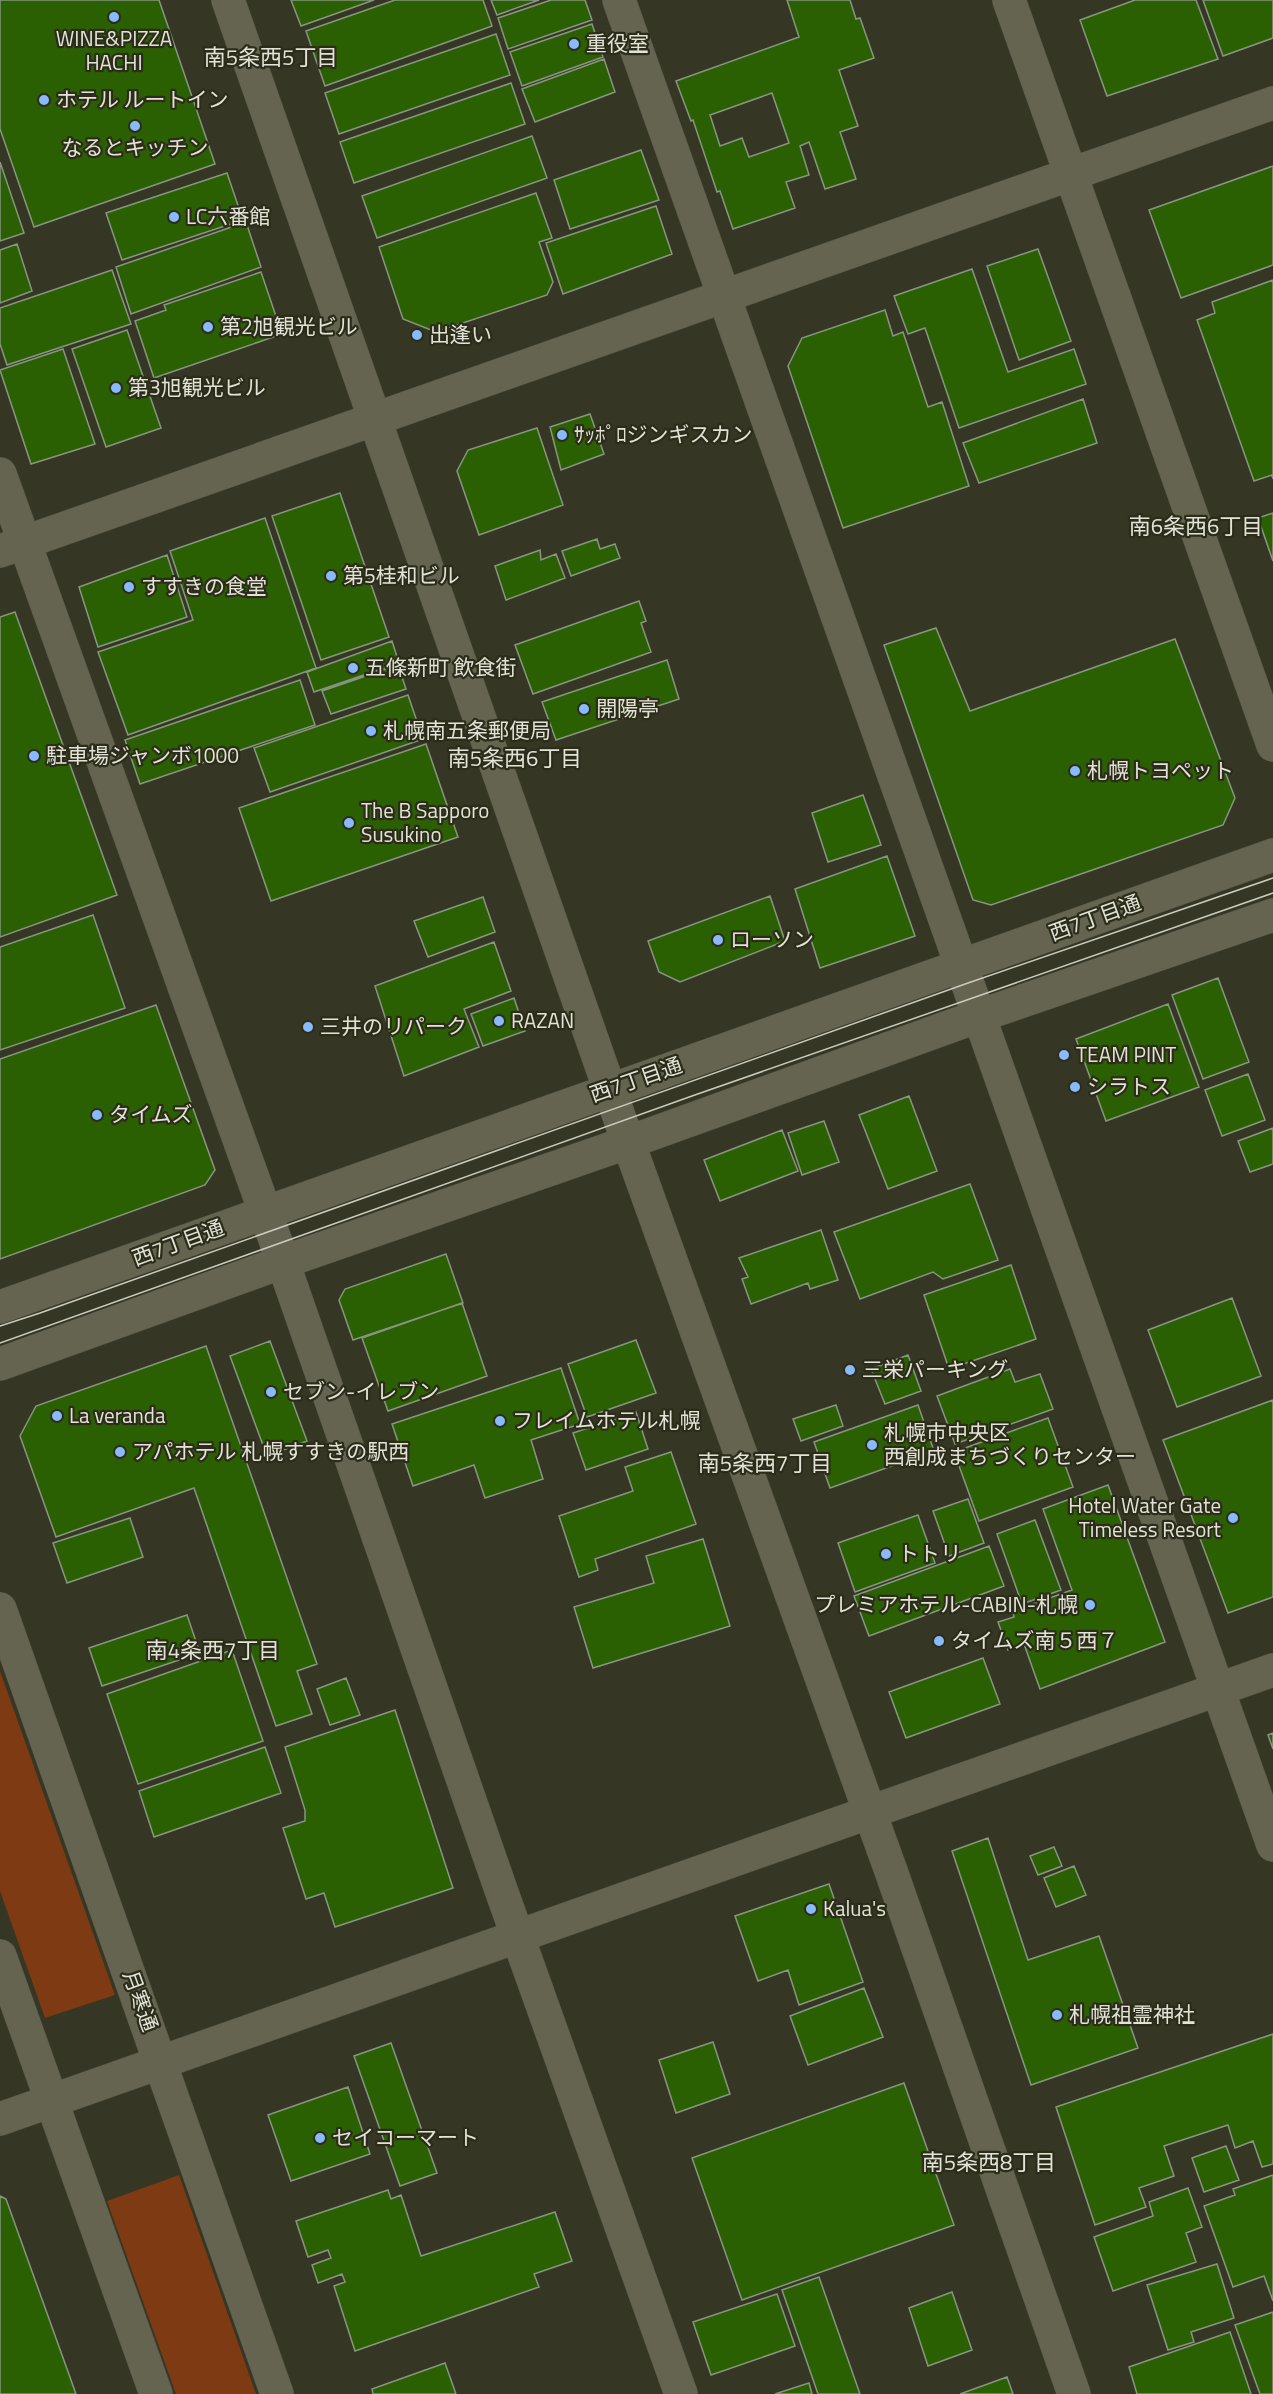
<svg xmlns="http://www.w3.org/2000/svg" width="1273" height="2394" font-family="'Titillium Web','Noto Sans JP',sans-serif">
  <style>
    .green { fill: #7d3a13 }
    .building { fill: #2b6002; stroke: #889583; stroke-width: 1.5; fill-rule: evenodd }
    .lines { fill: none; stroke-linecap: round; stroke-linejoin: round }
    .street-casing { stroke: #555445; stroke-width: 34 }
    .secondary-casing { stroke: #555445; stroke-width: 34 }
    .street { stroke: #646450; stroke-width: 33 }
    .secondary { stroke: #646450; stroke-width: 33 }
    .tram { stroke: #cbcbbe; stroke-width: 1.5 }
    .poi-dot { fill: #88bafc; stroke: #2c2c1a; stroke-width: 2 }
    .labels { text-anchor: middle; stroke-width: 4.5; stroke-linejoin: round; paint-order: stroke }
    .poi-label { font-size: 21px; fill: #e2e2d6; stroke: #2c2c1a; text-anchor: start }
    .street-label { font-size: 21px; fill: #e2e2d6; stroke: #2c2c1a }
    .neighbourhood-label { font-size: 22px; fill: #e2e2d6; stroke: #2c2c1a }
  </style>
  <rect width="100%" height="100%" fill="#363624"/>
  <!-- green -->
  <path class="green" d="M0 1671 115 1995 45 2018 0 1891Z
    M179 2175 256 2394H176L107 2201Z"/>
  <!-- building -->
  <path class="building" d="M0 0H159L215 164 34 227 0 129Z
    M291 0H374L301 26Z
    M395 0H483L492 26 325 86 306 31Z
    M491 0H539L497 15Z
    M551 0H585L592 20 508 49 498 18Z
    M787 0H850L856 19 860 18 874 58 839 70 858 126 840 132 856 179 825 189 809 142 800 146 809 175 786 182 795 208 733 229 720 191 717 192 693 120 691 121 676 81 799 37ZM772 93 789 143 749 157 742 138 720 146 710 115Z
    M1135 0H1196L1218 59 1107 96 1080 20Z
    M1203 0H1273V38L1223 56Z
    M592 24 603 57 522 86 510 52Z
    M496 34 510 75 339 134 325 93Z
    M604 59 615 92 535 122 522 89Z
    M511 83 525 124 354 183 340 142Z
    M532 136 547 178 377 238 362 196Z
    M641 150 659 200 570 229 554 180Z
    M0 162 24 233 0 241Z
    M1273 166V265L1181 298 1149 210Z
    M227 173 243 220 122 260 106 213Z
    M536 193 552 238 539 242 553 282 547 295 436 332 403 319 379 247Z
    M656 206 672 254 563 294 546 243Z
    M246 222 261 267 131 314 116 267Z
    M17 244 32 291 0 303V250Z
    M1038 249 1071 341 1019 360 987 266Z
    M972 269 1008 372 1074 349 1086 384 959 428 925 328 908 334 894 296Z
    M112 270 131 324 7 365 0 344V308Z
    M261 272 282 334 154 378 135 321 166 310 164 305Z
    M1273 280V479L1272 475 1254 481 1197 320 1215 313 1212 302Z
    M885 310 893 336 903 332 928 407 942 402 969 486 843 528 788 366 802 338Z
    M127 330 161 428 106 447 72 349Z
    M63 349 95 444 31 464 0 370Z
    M1083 399 1097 443 979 483 963 443Z
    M590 414 604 454 561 470 550 427Z
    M537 428 563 505 479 535 457 471 468 450Z
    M340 493 389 637 321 660 272 516Z
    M1273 513V561L1258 518Z
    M265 518 316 668 128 735 98 652 193 620 170 551Z
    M597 539 600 549 615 544 620 558 571 576 562 551Z
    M540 550 541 560 556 554 565 578 506 600 495 566Z
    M167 555 187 617 98 647 79 587Z
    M639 601 646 621 641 623 651 652 533 694 515 645Z
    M15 612 117 895 0 937V617Z
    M936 628 970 711 1175 639 1235 798 1223 825 991 905 973 900 884 645Z
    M392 641 399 663 314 692 307 672Z
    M667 660 679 699 556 740 542 702Z
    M398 665 406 689 331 714 322 691Z
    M300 680 315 725 140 784 125 740Z
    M408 695 423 739 270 792 254 748Z
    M426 744 458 837 271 901 239 808Z
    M863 795 881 845 828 862 812 813Z
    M887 856 915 936 820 968 795 889Z
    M770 896 785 941 680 982 659 972 648 941Z
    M483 897 495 932 428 957 414 921Z
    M93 915 125 1008 0 1050V947Z
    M494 942 511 991 464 1009 479 1047 404 1076 375 986Z
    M1218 978 1249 1062 1203 1079 1172 995Z
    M514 998 525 1031 483 1046 471 1014Z
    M1168 1004 1199 1087 1106 1121 1076 1039Z
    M156 1005 215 1170 205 1185 0 1259V1059Z
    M1248 1074 1265 1120 1222 1136 1205 1090Z
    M909 1096 937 1171 888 1189 859 1115Z
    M824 1121 839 1162 802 1175 788 1133Z
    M1273 1128V1164L1250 1172 1238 1141Z
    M782 1130 798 1171 720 1201 704 1160Z
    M970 1184 998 1260 943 1279 933 1272 860 1299 834 1232Z
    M821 1230 838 1280 810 1289 808 1283 751 1304 742 1279 748 1277 739 1258Z
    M446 1254 463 1303 353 1340 339 1300 345 1289Z
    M1011 1265 1036 1339 949 1369 924 1295Z
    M1232 1298 1261 1376 1177 1407 1148 1330Z
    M462 1303 487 1376 388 1411 362 1338Z
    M636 1340 656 1393 587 1417 568 1364Z
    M270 1341 307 1441 267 1456 230 1356Z
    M206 1346 317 1664 297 1671 312 1714 276 1726 194 1488 56 1537 20 1436 36 1406Z
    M908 1355 921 1391 885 1404 871 1369Z
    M561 1368 580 1424 531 1440 543 1479 485 1498 474 1465 413 1486 392 1424Z
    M1010 1369 1015 1382 1040 1374 1053 1409 955 1444 937 1396Z
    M1273 1400V1597L1228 1613 1163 1440Z
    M836 1405 843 1426 801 1441 793 1419Z
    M918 1405 934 1451 830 1488 814 1442Z
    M636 1412 648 1449 586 1470 573 1433Z
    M1048 1418 1073 1487 979 1521 954 1452Z
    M671 1452 696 1524 595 1559 598 1570 579 1577 559 1516 633 1491 625 1467Z
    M1108 1485 1165 1642 1040 1689 1024 1644 1008 1650 998 1622 1014 1617 1013 1611 1072 1590 1043 1509Z
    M968 1499 984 1543 949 1556 933 1511Z
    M918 1515 935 1563 855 1592 838 1543Z
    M130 1518 143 1557 67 1583 53 1543Z
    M1035 1520 1061 1590 1022 1604 997 1534Z
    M703 1539 730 1626 593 1668 574 1607 654 1583 646 1556Z
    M989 1546 1004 1586 869 1636 854 1596Z
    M187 1615 200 1653 102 1686 89 1648Z
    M232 1650 263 1741 138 1784 107 1694Z
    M983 1658 1000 1704 906 1738 889 1692Z
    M346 1678 360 1715 330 1725 317 1689Z
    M395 1710 453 1888 335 1927 324 1893 306 1899 283 1828 305 1821V1810L285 1747Z
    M1273 1733V1749L1268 1735Z
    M265 1747 281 1793 154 1837 139 1791Z
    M988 1838 1028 1960 1099 1936 1138 2048 1031 2085 952 1851Z
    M1054 1847 1062 1866 1038 1875 1030 1856Z
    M1074 1866 1086 1895 1056 1907 1044 1878Z
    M829 1884 863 1982 799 2005 788 1970 758 1981 735 1916Z
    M864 1988 883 2037 808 2065 790 2016Z
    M1273 2034V2164L1262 2167 1253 2141 1235 2148 1228 2125 1164 2146 1174 2176 1139 2188 1146 2207 1095 2225 1056 2107Z
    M713 2042 730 2094 676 2113 659 2060Z
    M391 2043 437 2173 400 2186 354 2056Z
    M904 2083 954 2225 742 2300 692 2158Z
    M348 2087 370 2154 291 2181 268 2115Z
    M1226 2146 1239 2180 1204 2192 1192 2158Z
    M1273 2175V2301L1264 2276 1233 2287 1204 2206 1235 2195 1233 2189Z
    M1188 2188 1202 2227 1186 2233 1196 2262 1113 2291 1094 2237 1153 2216 1149 2202Z
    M388 2190 391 2199 401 2195 421 2256 555 2212 572 2261 534 2274 539 2287 355 2351 334 2286 345 2282 342 2274 318 2283 312 2265 331 2258 328 2250 308 2257 296 2221Z
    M0 2196 6 2199 76 2394H0Z
    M1217 2264 1234 2318 1191 2332 1194 2342 1168 2350 1147 2285Z
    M819 2277 860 2394H818L782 2290Z
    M952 2292 972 2350 928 2366 909 2308Z
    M777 2294 795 2346 711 2375 693 2322Z
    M1273 2312V2394H1260L1235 2325Z
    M1230 2332 1251 2394H1137L1129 2367Z
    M445 2363 456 2394H373L372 2389Z
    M1007 2377 1013 2394H960Z
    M809 2383 812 2394H775Z"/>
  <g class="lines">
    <defs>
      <path id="street" d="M619 0 1273 1845
        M0 474 277 1245 500 1887 681 2394"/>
      <path id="secondary" d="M228 0 621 1122 891 1871 1074 2394
        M1009 0 1273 745
        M0 551 1273 103
        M0 1307 1273 855
        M0 1364 283 1262 629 1142 979 1016 1273 915
        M0 1609 277 2394
        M0 1956 156 2394
        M0 2119 1273 1670"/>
    </defs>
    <!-- street casing -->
    <use href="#street" class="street-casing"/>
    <!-- secondary casing -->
    <use href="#secondary" class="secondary-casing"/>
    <!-- street -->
    <use href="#street" class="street"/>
    <!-- secondary -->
    <use href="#secondary" class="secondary"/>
    <!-- tram -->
    <path class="tram" d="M0 1326 40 1313 968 983 1273 878
      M0 1343 692 1096 1273 893"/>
  </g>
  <!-- markers -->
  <g class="poi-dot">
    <circle cx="114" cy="17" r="6"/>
    <circle cx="574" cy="44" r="6"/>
    <circle cx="44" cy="100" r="6"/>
    <circle cx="135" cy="126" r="6"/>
    <circle cx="174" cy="217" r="6"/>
    <circle cx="208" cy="327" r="6"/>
    <circle cx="417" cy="335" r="6"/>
    <circle cx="116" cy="388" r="6"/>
    <circle cx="562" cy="435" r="6"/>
    <circle cx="331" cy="576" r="6"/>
    <circle cx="129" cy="587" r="6"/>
    <circle cx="353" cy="668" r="6"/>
    <circle cx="584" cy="709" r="6"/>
    <circle cx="371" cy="731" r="6"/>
    <circle cx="34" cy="756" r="6"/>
    <circle cx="1075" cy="771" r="6"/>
    <circle cx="349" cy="823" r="6"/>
    <circle cx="718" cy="940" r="6"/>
    <circle cx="499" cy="1021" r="6"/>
    <circle cx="308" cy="1027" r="6"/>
    <circle cx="1064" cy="1055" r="6"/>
    <circle cx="1075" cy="1087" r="6"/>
    <circle cx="97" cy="1115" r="6"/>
    <circle cx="850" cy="1370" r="6"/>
    <circle cx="271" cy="1392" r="6"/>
    <circle cx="57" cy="1416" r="6"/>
    <circle cx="500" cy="1421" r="6"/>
    <circle cx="872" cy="1445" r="6"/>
    <circle cx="120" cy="1452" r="6"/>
    <circle cx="1233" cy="1518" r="6"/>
    <circle cx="886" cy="1554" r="6"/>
    <circle cx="1090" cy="1605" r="6"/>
    <circle cx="939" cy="1641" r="6"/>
    <circle cx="811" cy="1909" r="6"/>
    <circle cx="1057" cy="2015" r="6"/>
    <circle cx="320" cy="2138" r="6"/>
  </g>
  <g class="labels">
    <!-- poi labels -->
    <g class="poi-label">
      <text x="114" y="46" text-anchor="middle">WINE&amp;PIZZA<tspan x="114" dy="24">HACHI</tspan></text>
      <text x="586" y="51">重役室</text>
      <text x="56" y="107">ホテル ルートイン</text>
      <text x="135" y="155" text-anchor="middle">なるとキッチン</text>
      <text x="186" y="224">LC六番館</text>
      <text x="220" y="334">第2旭観光ビル</text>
      <text x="429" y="342">出逢い</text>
      <text x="128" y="395">第3旭観光ビル</text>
      <text x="574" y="442">ｻｯﾎﾟﾛジンギスカン</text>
      <text x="343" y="583">第5桂和ビル</text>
      <text x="141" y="594">すすきの食堂</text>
      <text x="365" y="675">五條新町 飲食街</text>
      <text x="596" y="716">開陽亭</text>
      <text x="383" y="738">札幌南五条郵便局</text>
      <text x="46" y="763">駐車場ジャンボ1000</text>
      <text x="1087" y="778">札幌トヨペット</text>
      <text x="361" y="818">The B Sapporo<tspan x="361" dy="24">Susukino</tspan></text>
      <text x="730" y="947">ローソン</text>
      <text x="511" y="1028">RAZAN</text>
      <text x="320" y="1034">三井のリパーク</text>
      <text x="1076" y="1062">TEAM PINT</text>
      <text x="1087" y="1094">シラトス</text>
      <text x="109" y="1122">タイムズ</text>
      <text x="862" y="1377">三栄パーキング</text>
      <text x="283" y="1399">セブン-イレブン</text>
      <text x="69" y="1423">La veranda</text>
      <text x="512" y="1428">フレイムホテル札幌</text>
      <text x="884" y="1440">札幌市中央区<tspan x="884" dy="24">西創成まちづくりセンター</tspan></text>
      <text x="132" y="1459">アパホテル 札幌すすきの駅西</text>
      <text x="1221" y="1513" text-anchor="end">Hotel Water Gate<tspan x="1221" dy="24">Timeless Resort</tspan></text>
      <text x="898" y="1561">トトリ</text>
      <text x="1078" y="1612" text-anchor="end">プレミアホテル-CABIN-札幌</text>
      <text x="951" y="1648">タイムズ南５西７</text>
      <text x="823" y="1916">Kalua's</text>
      <text x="1069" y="2022">札幌祖霊神社</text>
      <text x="332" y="2145">セイコーマート</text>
    </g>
    <!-- street labels -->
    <g class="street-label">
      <text transform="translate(1095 918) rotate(-20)" y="7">西7丁目通</text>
      <text transform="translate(636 1080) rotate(-19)" y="7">西7丁目通</text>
      <text transform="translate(178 1243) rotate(-20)" y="7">西7丁目通</text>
      <text transform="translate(140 2001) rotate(70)" y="7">月寒通</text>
    </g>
    <!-- neighbourhood labels -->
    <g class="neighbourhood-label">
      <text x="271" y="65">南5条西5丁目</text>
      <text x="1196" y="534">南6条西6丁目</text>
      <text x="515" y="766">南5条西6丁目</text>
      <text x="765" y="1471">南5条西7丁目</text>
      <text x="213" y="1658">南4条西7丁目</text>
      <text x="989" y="2170">南5条西8丁目</text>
    </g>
  </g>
</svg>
